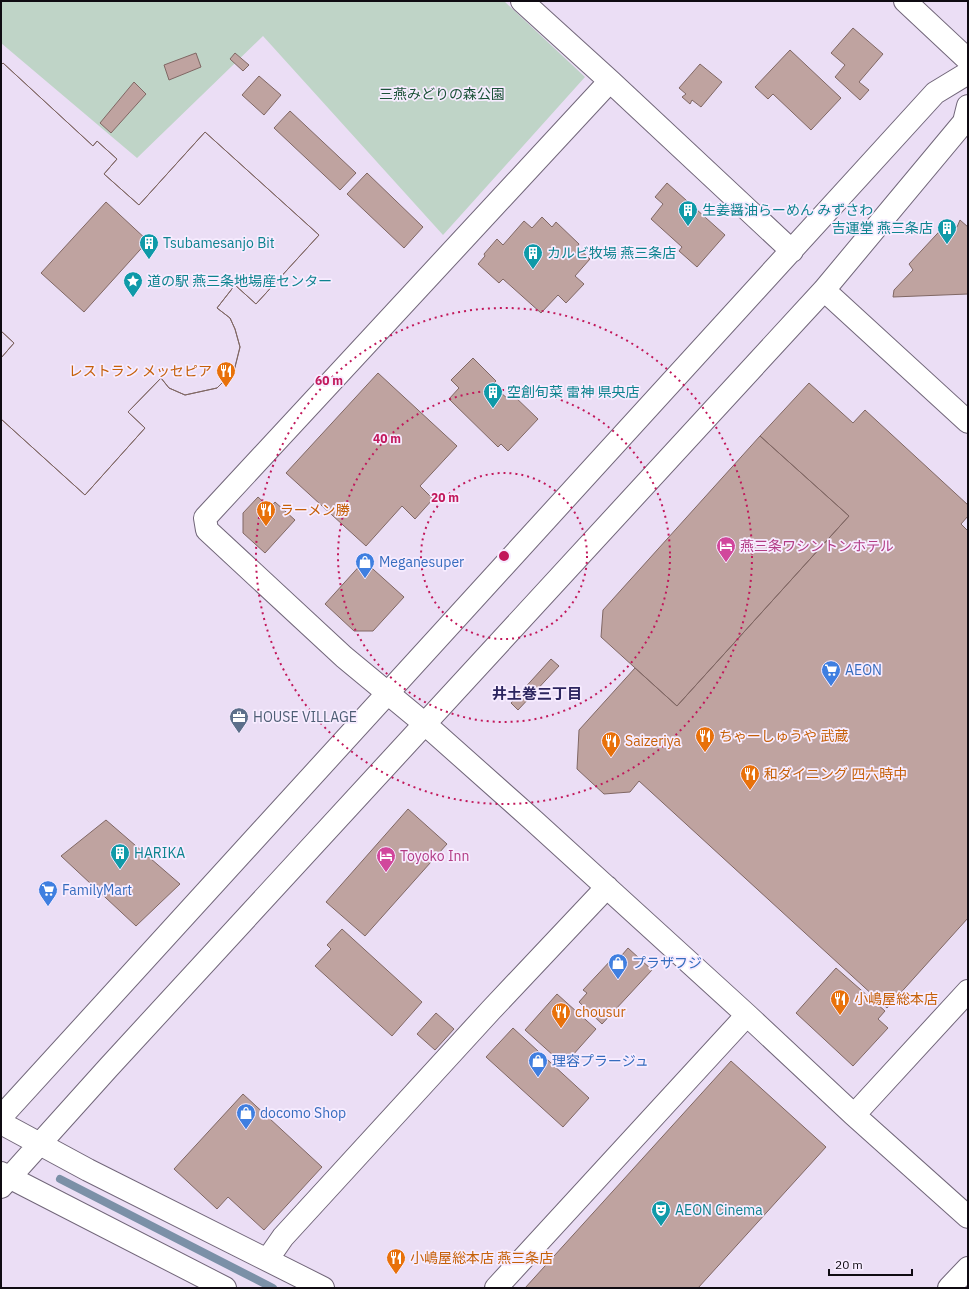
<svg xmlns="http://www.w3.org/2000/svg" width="969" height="1289" font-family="'IBM Plex Sans','Noto Sans JP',sans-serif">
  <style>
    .green { fill: #bfd4c7 }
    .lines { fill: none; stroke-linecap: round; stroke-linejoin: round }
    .stream { stroke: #7b90a7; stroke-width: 8 }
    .building { fill: #bfa3a0; stroke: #806764; fill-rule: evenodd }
    .minor-casing { stroke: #716679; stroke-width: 24 }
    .minor { stroke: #fff; stroke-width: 22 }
    .ring { fill: none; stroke: #c2185b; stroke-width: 2; stroke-dasharray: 2 4 }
    .labels { text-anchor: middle; stroke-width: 3.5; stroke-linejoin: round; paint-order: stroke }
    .park-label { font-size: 14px; fill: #1c5239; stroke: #f7ecff }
    .culture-label { font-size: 14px; fill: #0d838f; stroke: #f7ecff; text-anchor: start }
    .food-label { font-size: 14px; fill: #c56008; stroke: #f7ecff; text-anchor: start }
    .hotel-label { font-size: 14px; fill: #b23c85; stroke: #f7ecff; text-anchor: start }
    .shop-label { font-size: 14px; fill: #366cbe; stroke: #f7ecff; text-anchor: start }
    .service-label { font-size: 14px; fill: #4e5e75; stroke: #f7ecff; text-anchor: start }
    .neighbourhood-label { font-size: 15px; font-weight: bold; fill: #2c255f; stroke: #f7ecff }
    .centre { fill: #c2185b; stroke: #f7ecff; stroke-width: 2 }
    .ring-label { font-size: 12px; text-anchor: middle; font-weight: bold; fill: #c2185b; stroke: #f7ecff; stroke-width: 3.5; stroke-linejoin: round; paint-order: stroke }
  </style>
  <rect width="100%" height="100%" fill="#ebdef5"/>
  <!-- green -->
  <path class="green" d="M1 1H504L585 77 443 235 263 36 137 158 1 43Z"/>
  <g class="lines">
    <!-- stream -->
    <path class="stream" d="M60 1179 273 1288"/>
  </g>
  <!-- building -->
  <path class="building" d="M853 28 883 54 859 82 869 90 860 100 835 77 845 65 831 53Z
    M790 50 841 98 811 130 773 94 768 99 755 87Z
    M196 53 201 67 169 80 164 65Z
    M235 53 249 65 243 71 230 59Z
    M3 63 93 146 97 141 117 159 104 174 139 205 205 132 319 235 256 304 235 285 217 308 230 318 235 329 240 347 234 371 217 388 185 395 169 388 161 378 128 412 145 428 85 495 1 419V358L14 343 1 331V65ZM106 202 148 241 84 312 41 273Z
    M3 63 93 146 97 141 117 159 104 174 139 205 205 132 319 235 256 304 235 285 217 308 230 318 235 329 240 347 234 371 217 388 185 395 169 388 161 378 128 412 145 428 85 495 1 419V358L14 343 1 331V65Z
    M700 64 722 82 701 107 692 100 690 104 682 97 686 94 679 88Z
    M259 76 281 95 264 115 242 95Z
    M134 82 146 94 111 133 100 123Z
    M290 111 356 173 340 190 274 128Z
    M367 173 423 227 404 248 347 194Z
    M667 183 725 235 697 267 679 251 682 247 651 219 663 204 655 197Z
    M542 217 552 227 556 222 579 244 577 247 590 259 575 276 584 284 566 303 558 295 541 313 503 279 499 283 478 264 485 256 484 254 497 239 503 245 524 221 532 228Z
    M950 220 957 227 960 220 968 227V294L893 297 894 290 913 270 909 264Z
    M473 358 496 381 492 385 508 399 512 394 538 419 508 451 501 444 498 447 449 399 459 388 451 380Z
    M378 373 457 446 420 486 433 499 415 519 402 506 366 546 286 473Z
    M809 383 853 423 865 410 968 505V516L961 524 968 531V918L887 1008 639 781 630 792 604 794 577 769 579 730 635 668 677 706 849 516 760 436Z
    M760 436 849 516 677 706 601 637 603 610Z
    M258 497 270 508 275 502 295 520 265 553 243 533V513Z
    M364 561 404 597 373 631H354L325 604Z
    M551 659 559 666 518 710 511 703Z
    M408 809 447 844 365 936 326 902Z
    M106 820 180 884 136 926 61 856Z
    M342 929 422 1002 392 1036 315 966 331 949 327 945Z
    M628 948 652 970 602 1024 579 1002 587 993 583 990 613 958 616 962Z
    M836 968 885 1011 878 1019 888 1028 853 1066 796 1013Z
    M557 994 596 1029 564 1065 525 1030Z
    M436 1013 454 1029 435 1050 417 1034Z
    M513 1028 589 1098 563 1127 486 1057Z
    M731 1061 826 1147 698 1288H525Z
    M243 1094 322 1167 264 1230 228 1197 217 1209 174 1169Z"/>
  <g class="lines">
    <defs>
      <path id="minor" d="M522 1 610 81 792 251
        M905 1 968 60
        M610 81 205 518 207 530 344 657 425 724 534 821 747 1015 854 1115 968 1217
        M824 290 968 422
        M854 1115 968 991
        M1 1117 935 93 968 73
        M1 1123 88 1170 323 1288
        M1 1173 225 1288
        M1 1187 108 1068 824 290 964 122 968 106
        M267 1260 283 1237 491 1010 607 887
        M496 1288 747 1015
        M949 1288 968 1268"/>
    </defs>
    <!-- minor casing -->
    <use href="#minor" class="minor-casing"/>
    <!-- minor -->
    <use href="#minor" class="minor"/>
  </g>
  <!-- distance rings -->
  <g class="ring">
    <circle cx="504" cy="556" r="83"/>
    <circle cx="504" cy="556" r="166"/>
    <circle cx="504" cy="556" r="248"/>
  </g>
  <!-- icons -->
  <defs>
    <symbol id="building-pin" viewBox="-11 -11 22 30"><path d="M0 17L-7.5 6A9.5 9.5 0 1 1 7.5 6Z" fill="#0f9aa8" stroke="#f7ecff"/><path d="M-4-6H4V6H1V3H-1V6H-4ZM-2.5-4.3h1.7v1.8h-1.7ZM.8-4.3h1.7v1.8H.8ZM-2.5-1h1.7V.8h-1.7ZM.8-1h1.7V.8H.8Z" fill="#fff"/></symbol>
    <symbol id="sight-pin" viewBox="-11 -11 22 30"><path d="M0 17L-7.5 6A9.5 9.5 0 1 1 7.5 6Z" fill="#0f9aa8" stroke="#f7ecff"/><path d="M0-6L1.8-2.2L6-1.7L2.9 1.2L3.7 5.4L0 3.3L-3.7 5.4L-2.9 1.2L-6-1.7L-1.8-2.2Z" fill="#fff"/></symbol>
    <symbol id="restaurant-pin" viewBox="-11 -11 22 30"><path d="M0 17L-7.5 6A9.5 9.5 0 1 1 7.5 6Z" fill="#e8710a" stroke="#f7ecff"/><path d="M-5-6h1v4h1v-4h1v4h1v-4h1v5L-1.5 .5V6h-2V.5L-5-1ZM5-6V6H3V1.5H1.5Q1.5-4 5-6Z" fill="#fff"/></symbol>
    <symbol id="hotel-pin" viewBox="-11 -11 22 30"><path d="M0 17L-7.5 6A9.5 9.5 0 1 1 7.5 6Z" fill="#d1479c" stroke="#f7ecff"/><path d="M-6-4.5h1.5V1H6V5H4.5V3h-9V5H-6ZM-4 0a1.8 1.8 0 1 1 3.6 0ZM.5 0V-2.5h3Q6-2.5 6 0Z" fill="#fff"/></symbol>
    <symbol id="shop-pin" viewBox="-11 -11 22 30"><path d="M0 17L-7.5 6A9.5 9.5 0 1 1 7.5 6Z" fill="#3f7fe0" stroke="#f7ecff"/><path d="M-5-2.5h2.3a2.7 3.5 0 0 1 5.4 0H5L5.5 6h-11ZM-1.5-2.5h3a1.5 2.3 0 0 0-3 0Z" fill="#fff"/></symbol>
    <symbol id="supermarket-pin" viewBox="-11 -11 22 30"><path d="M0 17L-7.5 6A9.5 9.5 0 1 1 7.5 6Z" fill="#3f7fe0" stroke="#f7ecff"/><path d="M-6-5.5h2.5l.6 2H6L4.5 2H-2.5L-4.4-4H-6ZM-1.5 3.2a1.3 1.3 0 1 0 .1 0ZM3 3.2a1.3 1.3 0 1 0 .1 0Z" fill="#fff"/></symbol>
    <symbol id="office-pin" viewBox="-11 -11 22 30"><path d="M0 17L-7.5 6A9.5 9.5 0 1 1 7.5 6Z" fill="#5c6f8a" stroke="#f7ecff"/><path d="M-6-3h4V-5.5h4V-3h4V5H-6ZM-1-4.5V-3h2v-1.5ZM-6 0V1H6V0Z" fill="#fff"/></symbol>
    <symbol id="theatre-pin" viewBox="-11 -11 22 30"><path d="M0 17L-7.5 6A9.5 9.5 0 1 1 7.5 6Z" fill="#0f9aa8" stroke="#f7ecff"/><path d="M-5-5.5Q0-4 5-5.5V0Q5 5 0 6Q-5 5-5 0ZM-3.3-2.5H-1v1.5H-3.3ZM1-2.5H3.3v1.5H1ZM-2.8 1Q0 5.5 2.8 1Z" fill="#fff"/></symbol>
  </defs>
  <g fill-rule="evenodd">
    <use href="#building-pin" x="677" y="199" width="22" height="30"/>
    <use href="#building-pin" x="936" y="217" width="22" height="30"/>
    <use href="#building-pin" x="138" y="232" width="22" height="30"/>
    <use href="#building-pin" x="522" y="242" width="22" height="30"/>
    <use href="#sight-pin" x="122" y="270" width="22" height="30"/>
    <use href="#restaurant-pin" x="215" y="360" width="22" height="30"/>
    <use href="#building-pin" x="482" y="381" width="22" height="30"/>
    <use href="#restaurant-pin" x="255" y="499" width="22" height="30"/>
    <use href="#hotel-pin" x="715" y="535" width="22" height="30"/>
    <use href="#shop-pin" x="354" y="551" width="22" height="30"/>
    <use href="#supermarket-pin" x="820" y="659" width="22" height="30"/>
    <use href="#office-pin" x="228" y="706" width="22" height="30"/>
    <use href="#restaurant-pin" x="694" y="725" width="22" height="30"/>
    <use href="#restaurant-pin" x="600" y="730" width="22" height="30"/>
    <use href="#restaurant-pin" x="739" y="763" width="22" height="30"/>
    <use href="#building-pin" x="109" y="842" width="22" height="30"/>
    <use href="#hotel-pin" x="375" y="845" width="22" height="30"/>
    <use href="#supermarket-pin" x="37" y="879" width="22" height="30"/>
    <use href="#shop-pin" x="607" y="952" width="22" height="30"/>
    <use href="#restaurant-pin" x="829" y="988" width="22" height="30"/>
    <use href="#restaurant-pin" x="550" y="1001" width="22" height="30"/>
    <use href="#shop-pin" x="527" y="1050" width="22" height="30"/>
    <use href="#shop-pin" x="235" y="1102" width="22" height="30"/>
    <use href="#theatre-pin" x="650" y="1199" width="22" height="30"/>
    <use href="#restaurant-pin" x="385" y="1247" width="22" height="30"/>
  </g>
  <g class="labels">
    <!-- park labels -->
    <g class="park-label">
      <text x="442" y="99">三燕みどりの森公園</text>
    </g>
    <!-- culture labels -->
    <g class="culture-label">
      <text x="702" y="215">生姜醤油らーめん みずさわ</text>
      <text x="933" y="233" text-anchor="end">吉運堂 燕三条店</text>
      <text x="163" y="248">Tsubamesanjo Bit</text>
      <text x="547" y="258">カルビ牧場 燕三条店</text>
      <text x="147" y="286">道の駅 燕三条地場産センター</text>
      <text x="507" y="397">空創旬菜 雷神 県央店</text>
      <text x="134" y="858">HARIKA</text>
      <text x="675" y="1215">AEON Cinema</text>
    </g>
    <!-- food labels -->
    <g class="food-label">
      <text x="212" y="376" text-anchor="end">レストラン メッセピア</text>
      <text x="280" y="515">ラーメン勝</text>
      <text x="719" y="741">ちゃーしゅうや 武蔵</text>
      <text x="625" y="746">Saizeriya</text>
      <text x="764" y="779">和ダイニング 四六時中</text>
      <text x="854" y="1004">小嶋屋総本店</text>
      <text x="575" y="1017">chousur</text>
      <text x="410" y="1263">小嶋屋総本店 燕三条店</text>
    </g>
    <!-- hotel labels -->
    <g class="hotel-label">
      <text x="740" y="551">燕三条ワシントンホテル</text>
      <text x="400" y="861">Toyoko Inn</text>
    </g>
    <!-- shop labels -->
    <g class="shop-label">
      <text x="379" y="567">Meganesuper</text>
      <text x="845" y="675">AEON</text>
      <text x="62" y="895">FamilyMart</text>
      <text x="632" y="968">プラザフジ</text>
      <text x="552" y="1066">理容プラージュ</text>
      <text x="260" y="1118">docomo Shop</text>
    </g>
    <!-- service labels -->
    <g class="service-label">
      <text x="253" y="722">HOUSE VILLAGE</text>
    </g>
    <!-- neighbourhood labels -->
    <g class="neighbourhood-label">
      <text x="537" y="699">井土巻三丁目</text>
    </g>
  </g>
  <circle cx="504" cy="556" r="6" class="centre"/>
  <g class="ring-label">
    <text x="329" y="385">60 m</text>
    <text x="387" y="443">40 m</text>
    <text x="445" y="502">20 m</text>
  </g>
  <!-- border -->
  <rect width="969" height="1289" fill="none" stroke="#0f0b12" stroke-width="4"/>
  <!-- scale -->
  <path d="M829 1269v6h83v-6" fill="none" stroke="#0f0b12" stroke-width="2"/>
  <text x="835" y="1269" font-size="12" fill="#0f0b12" stroke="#f7ecff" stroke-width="3" paint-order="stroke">20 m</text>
</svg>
